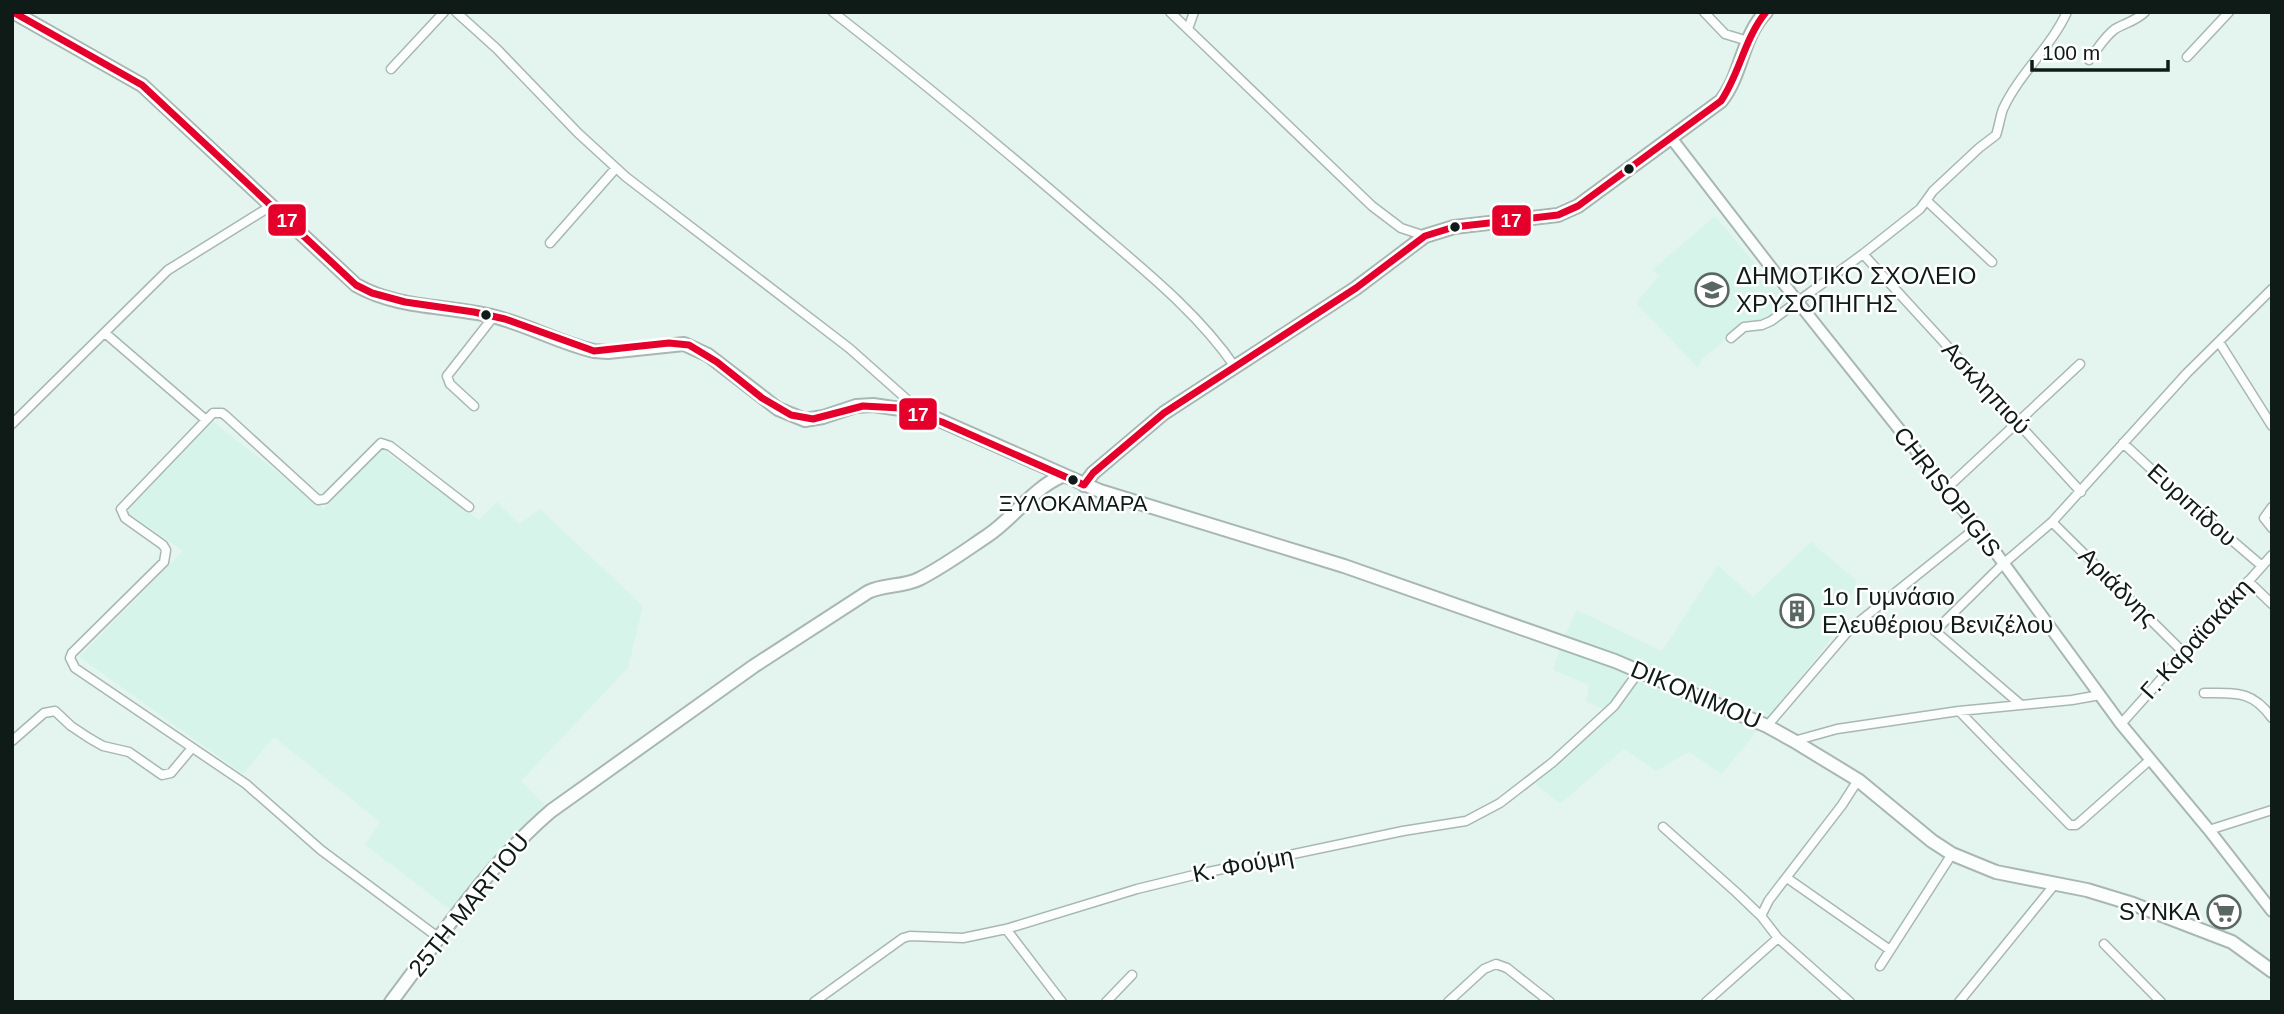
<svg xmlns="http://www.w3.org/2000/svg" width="2284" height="1014" font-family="Arial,sans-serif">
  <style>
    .built { fill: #d6f4ea }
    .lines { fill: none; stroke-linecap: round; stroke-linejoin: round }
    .minor-casing { stroke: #a9b7b2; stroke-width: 11 }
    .tertiary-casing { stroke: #a9b7b2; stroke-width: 14 }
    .secondary-casing { stroke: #a9b7b2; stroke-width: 16 }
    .minor { stroke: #fbfefd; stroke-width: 8 }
    .tertiary { stroke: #fbfefd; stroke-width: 10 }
    .secondary { stroke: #fbfefd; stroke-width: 12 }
    .bus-1-casing { stroke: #fff; stroke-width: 12 }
    .bus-1 { stroke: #e4002b; stroke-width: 7 }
    .bus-dot { fill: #0f1b17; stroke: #fff; stroke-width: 2.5 }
    .labels { text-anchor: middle; stroke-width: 5; stroke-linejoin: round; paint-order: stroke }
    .bus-label { font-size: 22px; fill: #0f1b17; stroke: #fff }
    .poi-label { font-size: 24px; fill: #0f1b17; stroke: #fff; text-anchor: start }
    .street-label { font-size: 24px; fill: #0f1b17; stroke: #fff }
    .line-badge { stroke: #fff; stroke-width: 2.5 }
    .badge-label { font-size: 19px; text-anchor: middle; font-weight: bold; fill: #fff }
  </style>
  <rect width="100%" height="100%" fill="#e4f5ef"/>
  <!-- built -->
  <path class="built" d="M1715 216 1791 306 1765 323 1740 328 1702 359 1698 368 1636 303 1659 276 1652 270Z
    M211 420 324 509 382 449 479 520 497 502 519 524 540 509 643 606 628 668 521 781 551 811 457 915 365 845 380 822 274 737 243 774 79 657 183 551 124 510Z
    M1811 542 1857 581 1840 625 1818 656 1722 774 1689 752 1656 771 1624 749 1560 804 1532 781 1609 711 1586 702 1589 685 1553 670 1563 639 1577 610 1662 651 1718 565 1753 597Z"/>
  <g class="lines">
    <defs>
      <path id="minor" d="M456 12 497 49 578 133 626 177 849 348 920 411
        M833 12C920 80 1005 150 1088 222 1139 266 1197 311 1235 367
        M1170 12 1372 206 1401 228 1425 236
        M1704 12 1725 34 1748 41
        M1188 29 1194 12
        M2187 57 2229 12
        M2089 60C2097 50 2104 37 2115 29 2125 23 2136 21 2145 12
        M391 69 444 12
        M1927 201 1992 262
        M550 243 616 168
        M1863 254 2081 492
        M105 333 206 420
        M1731 338 1744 327 1762 325 1771 321 1863 254 1920 209 1933 191 1979 148 1996 135C1999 127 2000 117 2003 109 2019 74 2051 47 2067 12
        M2219 342 2272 426
        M474 406 450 384 447 376 494 316
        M12 424 168 270 271 206
        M2123 443 2178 494 2262 566
        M1946 489 2080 364
        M2272 507 2264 518 2272 528
        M2052 522 2184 653
        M2248 581 2272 604
        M2204 693C2235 693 2252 690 2272 718
        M2020 704 1935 631 2003 564 2052 522 2187 373 2272 289
        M1959 711 2070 825H2076L2081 821 2151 759
        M2121 724 2272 555
        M1767 726 1850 629 1977 527
        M12 741 44 713 55 711 71 726 89 738 103 746 129 752 162 775 171 773 192 748
        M1794 741 1837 729 1959 711 2072 700 2100 695
        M1663 827 1737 893 1761 916 1778 938 1850 1002
        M2209 830 2272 810
        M1787 878 1890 950
        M1761 916 1769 900 1842 805 1858 780
        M1006 929 1062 1002
        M439 938 321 850 246 784 75 668 70 658 72 653 164 562 166 550 163 545 125 518 121 509 213 413H222L226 416 318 500 325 499 381 443 390 446 469 507
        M2104 944 2161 1002
        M1880 966 1952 854
        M814 1002 903 938 910 936 963 938 1006 929 1137 889 1194 875 1403 831 1466 821 1500 803 1553 762 1614 706 1640 670
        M1106 1002 1132 975
        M1448 1002 1484 969 1496 964 1507 968 1550 1002
        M1706 1002 1778 938
        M1959 1002 2055 884"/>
      <path id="tertiary" d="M1672 139 1797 301 1977 527 2121 724 2209 830 2272 911"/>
      <path id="secondary" d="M13 12 142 85 356 285C398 309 445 305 492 316 526 324 559 343 594 351L608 352 684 344 708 355 778 409 805 420 823 417 856 406 873 405 921 412 1100 491 1344 566 1615 661 1767 726 1794 741 1858 780 1932 841 1952 854 1996 872 2087 890 2133 904 2232 942 2272 971
        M1084 485 1093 473 1164 413 1356 288 1425 236 1454 227 1558 215 1578 206 1721 101C1742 75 1742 36 1766 12
        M391 1002C441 936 488 865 551 811L754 666 868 592C884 584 903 587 919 579 943 567 966 550 987 536 1014 518 1033 488 1062 476"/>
    </defs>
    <!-- minor casing -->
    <use href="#minor" class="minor-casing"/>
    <!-- tertiary casing -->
    <use href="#tertiary" class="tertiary-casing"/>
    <!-- secondary casing -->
    <use href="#secondary" class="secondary-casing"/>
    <!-- minor -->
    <use href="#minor" class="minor"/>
    <!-- tertiary -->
    <use href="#tertiary" class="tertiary"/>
    <!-- secondary -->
    <use href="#secondary" class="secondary"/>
    <defs>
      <path id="bus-1" d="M13 12 142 85 356 285 372 293 405 302 474 312 505 319 594 351 669 343 689 345 717 362 762 398 791 415 813 419 863 406 900 408 942 422 1084 485 1093 473 1164 413 1356 288 1425 236 1454 227 1558 215 1578 206 1721 101C1740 73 1744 39 1766 12"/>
    </defs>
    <!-- bus-1 casing -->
    <use href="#bus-1" class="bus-1-casing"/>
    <!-- bus-1 -->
    <use href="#bus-1" class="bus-1"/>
  </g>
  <!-- icons -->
  <defs>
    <symbol id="school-ring" viewBox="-11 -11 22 22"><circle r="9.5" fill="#fff" stroke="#5a6763" stroke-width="1.5"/><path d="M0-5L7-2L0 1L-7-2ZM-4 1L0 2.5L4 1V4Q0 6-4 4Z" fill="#5a6763"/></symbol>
    <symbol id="building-ring" viewBox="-11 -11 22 22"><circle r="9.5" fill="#fff" stroke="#5a6763" stroke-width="1.5"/><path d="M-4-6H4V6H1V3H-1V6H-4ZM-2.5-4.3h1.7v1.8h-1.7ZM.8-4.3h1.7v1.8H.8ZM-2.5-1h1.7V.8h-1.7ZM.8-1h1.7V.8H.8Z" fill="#5a6763"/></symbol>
    <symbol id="supermarket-ring" viewBox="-11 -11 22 22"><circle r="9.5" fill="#fff" stroke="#5a6763" stroke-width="1.5"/><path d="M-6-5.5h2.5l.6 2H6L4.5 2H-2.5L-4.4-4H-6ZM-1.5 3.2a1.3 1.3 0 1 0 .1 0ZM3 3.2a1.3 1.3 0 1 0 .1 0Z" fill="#5a6763"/></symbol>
  </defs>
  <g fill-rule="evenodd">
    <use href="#school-ring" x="1693" y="271" width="38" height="38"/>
    <use href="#building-ring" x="1778" y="592" width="38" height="38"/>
    <use href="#supermarket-ring" x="2205" y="893" width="38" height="38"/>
  </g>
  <!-- markers -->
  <g class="bus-dot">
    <circle cx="1629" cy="169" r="6"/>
    <circle cx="1455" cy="227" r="6"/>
    <circle cx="486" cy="315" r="6"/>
    <circle cx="1073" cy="480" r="6"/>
  </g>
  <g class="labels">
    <!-- bus labels -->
    <g class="bus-label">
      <text x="1073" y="511">ΞΥΛΟΚΑΜΑΡΑ</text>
    </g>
    <!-- poi labels -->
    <g class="poi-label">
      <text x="1736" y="284">ΔΗΜΟΤΙΚΟ ΣΧΟΛΕΙΟ<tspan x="1736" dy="28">ΧΡΥΣΟΠΗΓΗΣ</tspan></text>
      <text x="1822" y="605">1ο Γυμνάσιο<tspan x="1822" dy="28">Ελευθέριου Βενιζέλου</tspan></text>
      <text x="2200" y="920" text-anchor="end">SYNKA</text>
    </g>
    <!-- street labels -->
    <g class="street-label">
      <text transform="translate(1986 388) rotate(47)" y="8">Ασκληπιού</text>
      <text transform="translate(1947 492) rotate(52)" y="8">CHRISOPIGIS</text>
      <text transform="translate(2192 505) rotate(42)" y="8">Ευριπίδου</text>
      <text transform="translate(2118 587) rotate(45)" y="8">Αριάδνης</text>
      <text transform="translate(2196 639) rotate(-48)" y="8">Γ. Καραϊσκάκη</text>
      <text transform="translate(1696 695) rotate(23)" y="8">DIKONIMOU</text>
      <text transform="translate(1243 865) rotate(-11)" y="8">Κ. Φούμη</text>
      <text transform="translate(469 905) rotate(-51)" y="8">25TH MARTIOU</text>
    </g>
  </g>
  <g class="line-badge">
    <rect x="267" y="203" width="40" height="34" rx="7" fill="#e4002b"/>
    <rect x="1491" y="204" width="41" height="33" rx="7" fill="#e4002b"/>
    <rect x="898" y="397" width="40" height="34" rx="7" fill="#e4002b"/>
  </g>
  <g class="badge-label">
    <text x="287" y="227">17</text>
    <text x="1511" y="227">17</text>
    <text x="918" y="421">17</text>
  </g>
  <!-- border -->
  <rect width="2284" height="1014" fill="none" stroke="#0f1b17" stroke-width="28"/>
  <!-- scale -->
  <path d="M2032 60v10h136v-10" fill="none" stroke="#0f1b17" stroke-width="3.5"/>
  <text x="2042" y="60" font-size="21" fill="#0f1b17" stroke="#ffffff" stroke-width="5" paint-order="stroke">100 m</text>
</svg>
